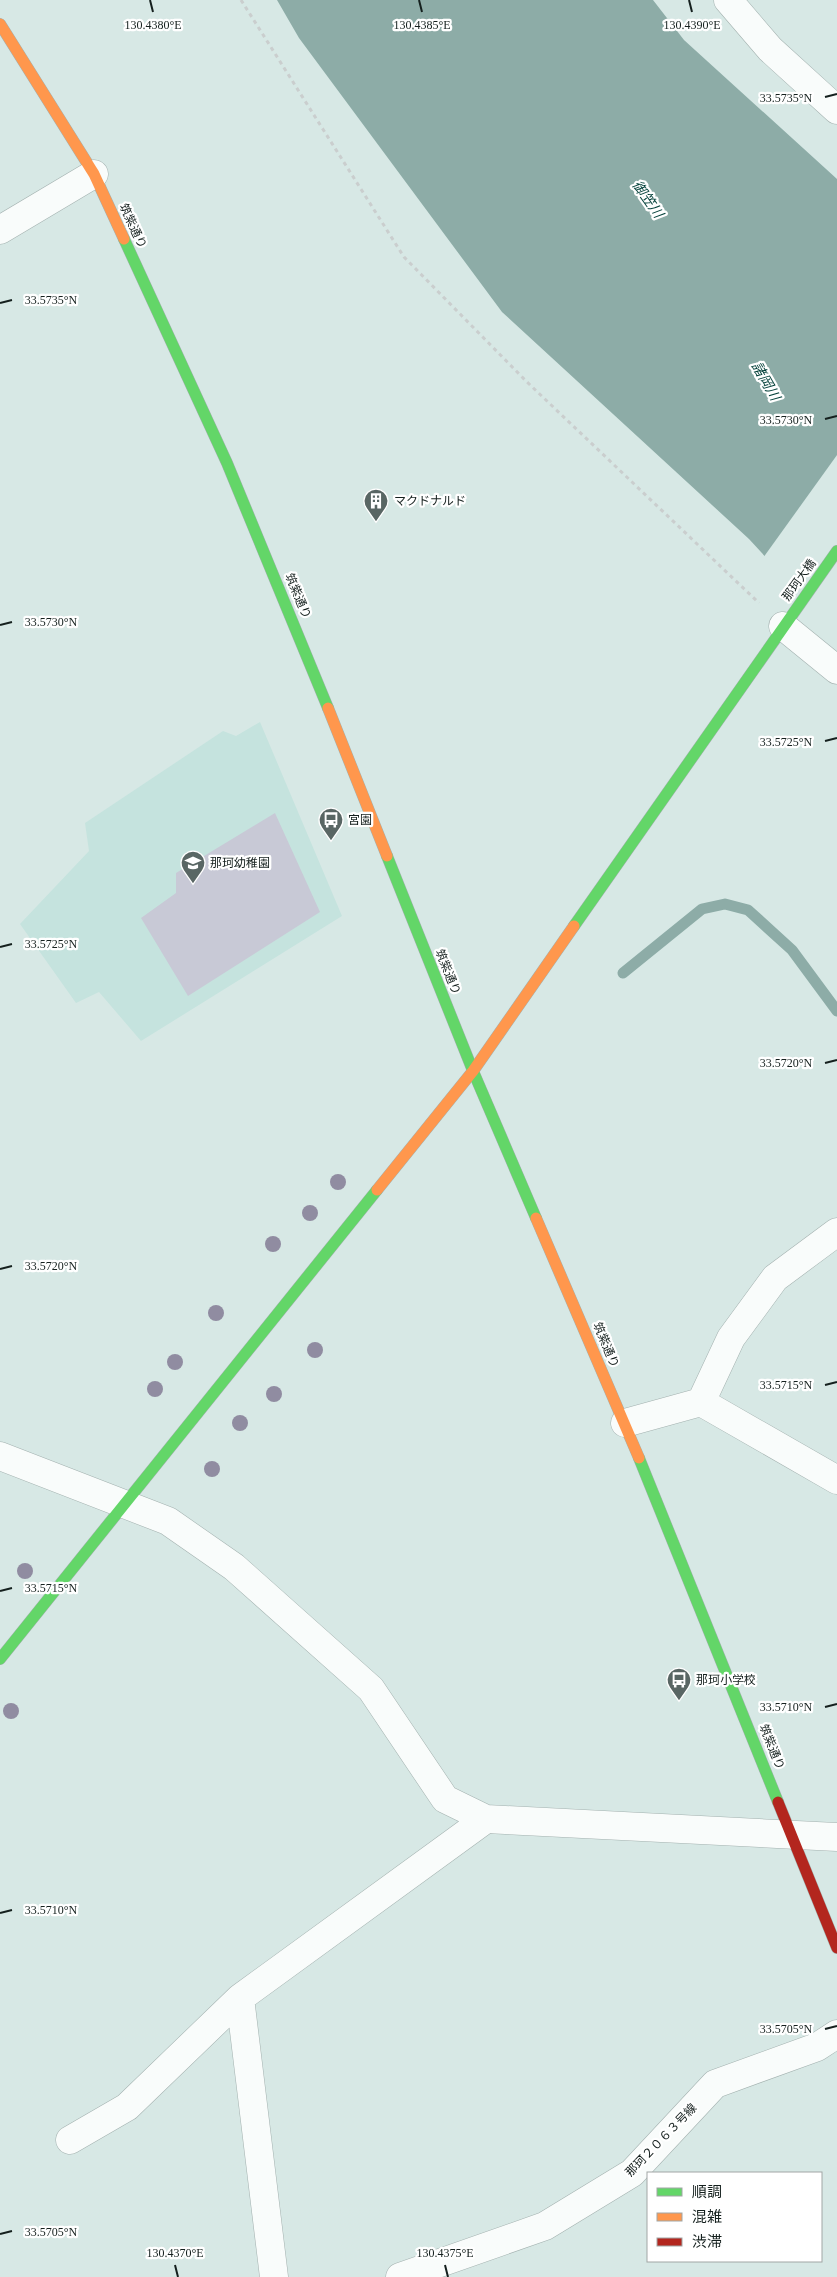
<svg xmlns="http://www.w3.org/2000/svg" width="837" height="2277" font-family="'Times New Roman','Noto Sans JP',serif">
  <style>
    .built { fill: #c5e3de }
    .green { fill: #c8c9d6 }
    .water { fill: #8daca7 }
    .pier { fill: #d7e8e5 }
    .lines { fill: none; stroke-linecap: round; stroke-linejoin: round }
    .stream { stroke: #8daca7; stroke-width: 11 }
    .street-casing { stroke: #a3b1af; stroke-width: 29 }
    .fast-casing { stroke: #a3b1af; stroke-width: 12 }
    .slow-casing { stroke: #a3b1af; stroke-width: 12 }
    .jam-casing { stroke: #a3b1af; stroke-width: 12 }
    .path { stroke: #cacece; stroke-width: 3; stroke-dasharray: 4 4; stroke-linecap: butt }
    .street { stroke: #f9fcfb; stroke-width: 28 }
    .fast { stroke: #63d668; stroke-width: 11 }
    .slow { stroke: #ff974d; stroke-width: 11 }
    .jam { stroke: #b3261e; stroke-width: 11 }
    .tree { fill: #908ca1 }
    .ticks { fill: none; stroke: #15201e; stroke-width: 2 }
    .labels { text-anchor: middle; stroke-width: 4.5; stroke-linejoin: round; paint-order: stroke }
    .street-label { font-size: 12px; fill: #15201e; stroke: #fff }
    .poi-label { font-size: 12px; fill: #15201e; stroke: #fff; text-anchor: start }
    .water-label { font-size: 14px; font-style: italic; fill: #003f38; stroke: #fff }
    .ticks-label { font-size: 12px; text-anchor: middle; fill: #15201e; stroke: #fff; stroke-width: 4.5; stroke-linejoin: round; paint-order: stroke }
  </style>
  <rect width="100%" height="100%" fill="#d7e8e5"/>
  <!-- built -->
  <path class="built" d="M260 722 342 916 141 1041 99 992 76 1003 20 924 89 851 85 823 223 731 236 736Z"/>
  <!-- green -->
  <path class="green" d="M275 813 320 912 188 996 141 918 176 893V873Z"/>
  <!-- water -->
  <path class="water" d="M277 0H653L684 40 837 179V635L749 539 502 312 299 38Z"/>
  <!-- pier -->
  <path class="pier" d="M837 455V638L763 558Z"/>
  <g class="lines">
    <!-- stream -->
    <path class="stream" d="M623 973 702 909 725 904 748 910 792 950 837 1011"/>
    <defs>
      <path id="street" d="M728 0 770 49 837 110
        M0 230 94 174
        M783 626 837 670
        M701 1402 731 1338 775 1278 837 1232
        M625 1423 701 1402 837 1480
        M0 1456 168 1521 234 1567 371 1689 445 1799 486 1819 837 1837
        M70 2140 127 2107 240 1998
        M274 2277 240 1998 486 1819
        M400 2277 545 2226 632 2173 715 2084 817 2047 837 2034"/>
      <path id="fast" d="M124 239 227 463 328 708
        M387 856 473 1071 536 1218
        M574 926 837 551
        M639 1458 778 1802
        M0 1659 377 1190"/>
      <path id="slow" d="M0 24 94 174 124 239
        M328 708 387 856
        M377 1190 473 1071 574 926
        M536 1218 639 1458"/>
      <path id="jam" d="M778 1802 837 1948"/>
    </defs>
    <!-- street casing -->
    <use href="#street" class="street-casing"/>
    <!-- fast casing -->
    <use href="#fast" class="fast-casing"/>
    <!-- slow casing -->
    <use href="#slow" class="slow-casing"/>
    <!-- jam casing -->
    <use href="#jam" class="jam-casing"/>
    <!-- path -->
    <path class="path" d="M241 0 404 257 527 382 759 603"/>
    <!-- street -->
    <use href="#street" class="street"/>
    <!-- fast -->
    <use href="#fast" class="fast"/>
    <!-- slow -->
    <use href="#slow" class="slow"/>
    <!-- jam -->
    <use href="#jam" class="jam"/>
  </g>
  <!-- trees -->
  <g class="tree">
    <circle cx="338" cy="1182" r="8"/>
    <circle cx="310" cy="1213" r="8"/>
    <circle cx="273" cy="1244" r="8"/>
    <circle cx="216" cy="1313" r="8"/>
    <circle cx="315" cy="1350" r="8"/>
    <circle cx="175" cy="1362" r="8"/>
    <circle cx="155" cy="1389" r="8"/>
    <circle cx="274" cy="1394" r="8"/>
    <circle cx="240" cy="1423" r="8"/>
    <circle cx="212" cy="1469" r="8"/>
    <circle cx="25" cy="1571" r="8"/>
    <circle cx="11" cy="1711" r="8"/>
  </g>
  <!-- ticks -->
  <path class="ticks" d="M150 0 153 12M419 0 422 12M689 0 692 12M825 97 837 94M0 303 12 300M825 419 837 416M0 625 12 622M825 741 837 738M0 947 12 944M825 1063 837 1060M0 1269 12 1266M825 1385 837 1382M0 1591 12 1588M825 1707 837 1704M0 1913 12 1910M825 2029 837 2026M0 2234 12 2231M175 2265 178 2277M445 2265 448 2277"/>
  <!-- icons -->
  <defs>
    <symbol id="building-pin" viewBox="-11 -11 22 30"><path d="M0 17L-7.5 6A9.5 9.5 0 1 1 7.5 6Z" fill="#596664" stroke="#fff"/><path d="M-4-6H4V6H1V3H-1V6H-4ZM-2.5-4.3h1.7v1.8h-1.7ZM.8-4.3h1.7v1.8H.8ZM-2.5-1h1.7V.8h-1.7ZM.8-1h1.7V.8H.8Z" fill="#fff"/></symbol>
    <symbol id="bus-pin" viewBox="-11 -11 22 30"><path d="M0 17L-7.5 6A9.5 9.5 0 1 1 7.5 6Z" fill="#596664" stroke="#fff"/><path d="M-5-6H5V4H4V6H2V4H-2V6H-4V4H-5ZM-3.5-4V0h7V-4ZM-3.5 1.2v1.5H-2V1.2ZM2 1.2v1.5H3.5V1.2Z" fill="#fff"/></symbol>
    <symbol id="school-pin" viewBox="-11 -11 22 30"><path d="M0 17L-7.5 6A9.5 9.5 0 1 1 7.5 6Z" fill="#596664" stroke="#fff"/><path d="M0-5L7-2L0 1L-7-2ZM-4 1L0 2.5L4 1V4Q0 6-4 4Z" fill="#fff"/></symbol>
  </defs>
  <g fill-rule="evenodd">
    <use href="#building-pin" x="362" y="487" width="28" height="38"/>
    <use href="#bus-pin" x="317" y="806" width="28" height="38"/>
    <use href="#school-pin" x="179" y="849" width="28" height="38"/>
    <use href="#bus-pin" x="665" y="1666" width="28" height="38"/>
  </g>
  <g class="labels">
    <!-- street labels -->
    <g class="street-label">
      <text transform="translate(133 226) rotate(65)" y="4">筑紫通り</text>
      <text transform="translate(799 580) rotate(-54)" y="4">那珂大橋</text>
      <text transform="translate(298 596) rotate(67)" y="4">筑紫通り</text>
      <text transform="translate(448 972) rotate(68)" y="4">筑紫通り</text>
      <text transform="translate(606 1345) rotate(67)" y="4">筑紫通り</text>
      <text transform="translate(772 1747) rotate(68)" y="4">筑紫通り</text>
      <text transform="translate(661 2140) rotate(-46)" y="4">那珂２０６３号線</text>
    </g>
    <!-- poi labels -->
    <g class="poi-label">
      <text x="394" y="505">マクドナルド</text>
      <text x="348" y="824">宮園</text>
      <text x="210" y="867">那珂幼稚園</text>
      <text x="696" y="1684">那珂小学校</text>
    </g>
    <!-- water labels -->
    <g class="water-label">
      <text transform="translate(648 199) rotate(55)" y="5">御笠川</text>
      <text transform="translate(766 381) rotate(60)" y="5">諸岡川</text>
    </g>
  </g>
  <g class="ticks-label">
    <text x="422" y="29">130.4385°E</text>
    <text x="692" y="29">130.4390°E</text>
    <text x="153" y="29">130.4380°E</text>
    <text x="786" y="102">33.5735°N</text>
    <text x="51" y="304">33.5735°N</text>
    <text x="786" y="424">33.5730°N</text>
    <text x="51" y="626">33.5730°N</text>
    <text x="786" y="746">33.5725°N</text>
    <text x="51" y="948">33.5725°N</text>
    <text x="786" y="1067">33.5720°N</text>
    <text x="51" y="1270">33.5720°N</text>
    <text x="786" y="1389">33.5715°N</text>
    <text x="51" y="1592">33.5715°N</text>
    <text x="786" y="1711">33.5710°N</text>
    <text x="51" y="1914">33.5710°N</text>
    <text x="786" y="2033">33.5705°N</text>
    <text x="51" y="2236">33.5705°N</text>
    <text x="175" y="2257">130.4370°E</text>
    <text x="445" y="2257">130.4375°E</text>
  </g>
  <!-- legend -->
  <rect x="647" y="2172" width="175" height="90" fill="#ffffff" stroke="#a1a6a5"/>
  <rect x="657" y="2188" width="25" height="8" fill="#63d668" stroke="#a1a6a5"/>
  <text x="692" y="2197" font-size="15" fill="#15201e">順調</text>
  <rect x="657" y="2213" width="25" height="8" fill="#ff974d" stroke="#a1a6a5"/>
  <text x="692" y="2222" font-size="15" fill="#15201e">混雑</text>
  <rect x="657" y="2238" width="25" height="8" fill="#b3261e" stroke="#a1a6a5"/>
  <text x="692" y="2247" font-size="15" fill="#15201e">渋滞</text>
</svg>
